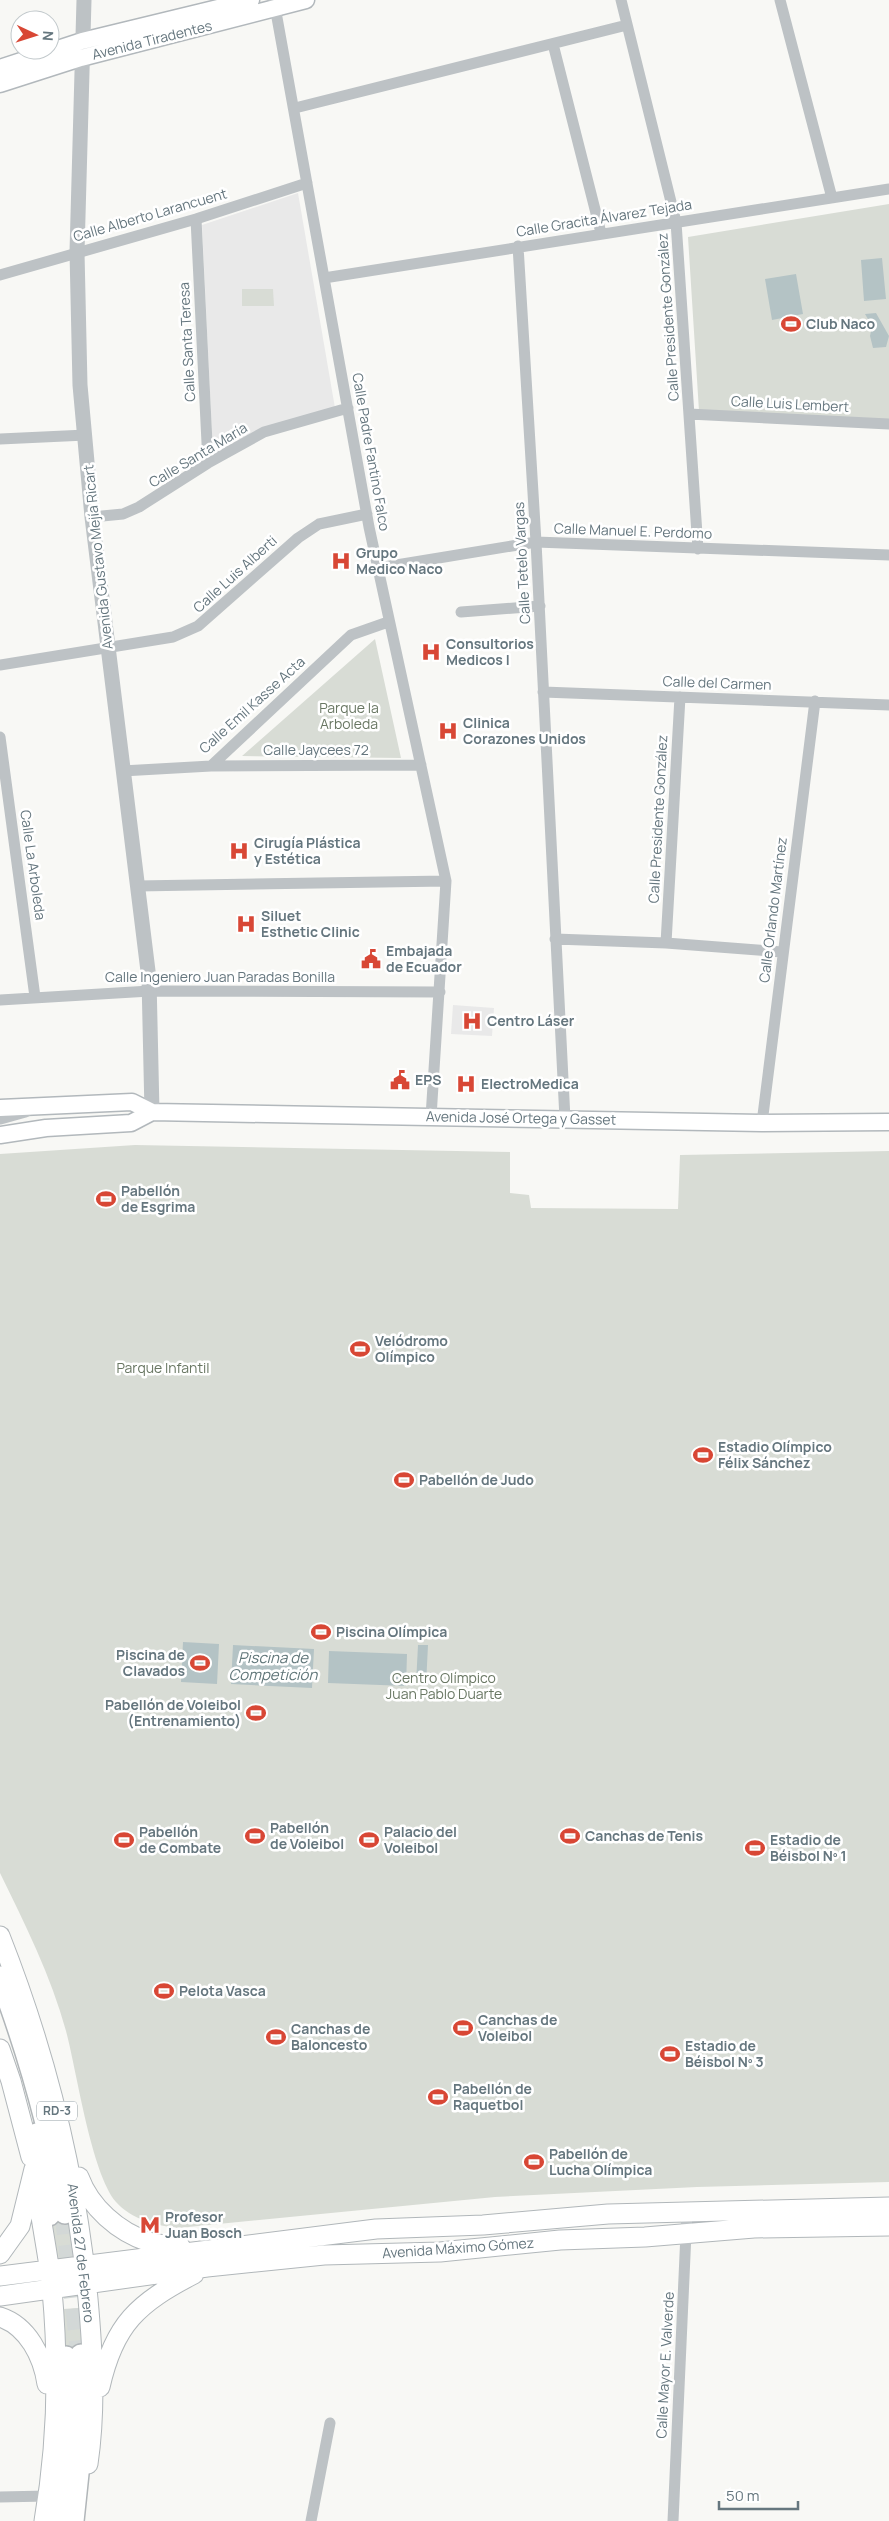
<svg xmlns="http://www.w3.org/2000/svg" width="889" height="2521" font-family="Manrope,sans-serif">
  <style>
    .built { fill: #e9e9e9 }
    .green { fill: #d8dcd5 }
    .water { fill: #b4c3c5 }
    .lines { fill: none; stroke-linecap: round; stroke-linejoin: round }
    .motorway-tunnel { stroke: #d3d8d7; stroke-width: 21; stroke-dasharray: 21 11; stroke-linecap: butt }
    .secondary-casing { stroke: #b2b8bc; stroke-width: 19 }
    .primary-casing { stroke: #b1b7ba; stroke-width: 21 }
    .motorway-casing { stroke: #b1b6b9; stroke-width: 24 }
    .minor { stroke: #bdc2c5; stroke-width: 11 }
    .tertiary { stroke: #bdc2c5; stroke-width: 15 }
    .secondary { stroke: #fff; stroke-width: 16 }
    .primary { stroke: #fff; stroke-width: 19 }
    .motorway { stroke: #fff; stroke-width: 21 }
    .labels { text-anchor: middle; stroke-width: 5; stroke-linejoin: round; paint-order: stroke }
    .shield { fill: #fff; stroke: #939fa5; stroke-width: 1 }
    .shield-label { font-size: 12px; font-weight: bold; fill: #65767e }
    .street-label { font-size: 14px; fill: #65767e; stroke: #fff }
    .poi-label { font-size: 14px; font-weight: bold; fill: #65767e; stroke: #fff; text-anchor: start }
    .park-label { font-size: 14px; fill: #697763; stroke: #fff }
    .water-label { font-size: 15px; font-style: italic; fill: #607679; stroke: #fff }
  </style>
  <rect width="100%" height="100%" fill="#f8f8f5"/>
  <!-- built -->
  <path class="built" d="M298 193 335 408 213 454 202 225Z
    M453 1005 494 1008 492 1036 451 1034Z"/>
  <!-- green -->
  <path class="green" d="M889 204V420L699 411 688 237Z
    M242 289H273L274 306H242Z
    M375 639 401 758 242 756Z
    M135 1145 510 1152V1193L529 1195 531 1208 678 1209 680 1155 889 1151V2182L697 2187 495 2197 178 2228C157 2226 131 2219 116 2202 91 2172 77 2072 66 2031 51 1976 25 1924 0 1873V1154Z
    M69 2214 74 2254 66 2261 51 2259 44 2216Z
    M78 2308 85 2317 87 2353 61 2355 57 2317 63 2309Z"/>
  <!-- water -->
  <path class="water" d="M882 258 886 299 864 301 861 260Z
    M796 274 803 314 772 320 765 279Z
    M876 313 889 336 886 347 873 348 870 336 872 326 865 314Z
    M183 1642 219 1644 217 1684 181 1682Z
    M233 1645 314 1649 312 1688 231 1684Z
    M418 1645H428L426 1685 416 1684Z
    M329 1651 407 1654 406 1686 328 1683Z"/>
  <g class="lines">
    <!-- motorway-tunnel -->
    <path class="motorway-tunnel" d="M65 2213 81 2355"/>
    <defs>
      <path id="secondary" d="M0 68 82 41 251 0
        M0 84 81 58 306 0
        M0 1108 132 1102 152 1112 762 1123 889 1122
        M0 1135 46 1128 131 1123 152 1112"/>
      <path id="primary" d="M0 1936C47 2055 76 2172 88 2299 93 2354 96 2409 88 2464
        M0 2049 11 2081 31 2157
        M79 2177C90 2207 118 2232 149 2242 158 2245 170 2245 180 2246
        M38 2196C42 2228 49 2259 52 2290 59 2366 57 2446 44 2521
        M0 2254 20 2226 34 2169
        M0 2276 376 2229 483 2225 608 2214 889 2207
        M0 2296 207 2267 324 2255 440 2252 560 2240 645 2237 754 2228 889 2226
        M0 2317C28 2326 43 2357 47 2384
        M100 2387C114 2324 138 2303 194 2274"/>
      <path id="motorway" d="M0 1977C29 2054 51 2131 65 2213
        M36 2134 49 2215
        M57 2521 66 2437V2357
        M73 2521 81 2445V2355"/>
    </defs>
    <!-- secondary casing -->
    <use href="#secondary" class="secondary-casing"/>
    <!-- primary casing -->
    <use href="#primary" class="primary-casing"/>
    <!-- motorway casing -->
    <use href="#motorway" class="motorway-casing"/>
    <!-- minor -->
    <path class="minor" d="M621 0 676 222 698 549
      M780 0 832 198
      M274 1 369 527 446 881 431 1117
      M553 44 601 233
      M295 108 627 25
      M196 219 208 463
      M518 246 536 542 565 1119
      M0 275 196 219 307 183
      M324 278 889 189
      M689 414 889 424
      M0 439 86 435
      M92 517 123 514 139 507 208 463 264 432 348 408
      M378 568 536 542 889 555
      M461 612 540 606
      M0 665 173 637 198 626 298 538 319 524 367 514
      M543 692 889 705
      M0 737 35 997
      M211 766 351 635 388 622
      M122 771 211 766 421 765
      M137 886 446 881
      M555 939 666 943 782 952
      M666 943 680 697
      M0 1000 150 991 440 992
      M762 1123 815 701
      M0 2497 47 2496
      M311 2521 330 2423
      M673 2521 687 2211"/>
    <!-- tertiary -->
    <path class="tertiary" d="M84 0 77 252 80 385 92 517 149 979 152 1112
      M0 1117 25 1110"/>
    <!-- secondary -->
    <use href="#secondary" class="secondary"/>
    <!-- primary -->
    <use href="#primary" class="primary"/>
    <!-- motorway -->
    <use href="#motorway" class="motorway"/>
  </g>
  <!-- icons -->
  <defs>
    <symbol id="stadium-bare" viewBox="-9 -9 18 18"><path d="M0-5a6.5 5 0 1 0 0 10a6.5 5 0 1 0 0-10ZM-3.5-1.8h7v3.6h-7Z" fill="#d84735" stroke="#fff" stroke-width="2.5" paint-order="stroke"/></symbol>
    <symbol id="hospital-bare" viewBox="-9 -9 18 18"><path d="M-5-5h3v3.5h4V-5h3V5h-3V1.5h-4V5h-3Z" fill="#d84735" stroke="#fff" stroke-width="2.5" paint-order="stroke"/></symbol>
    <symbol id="civic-bare" viewBox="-9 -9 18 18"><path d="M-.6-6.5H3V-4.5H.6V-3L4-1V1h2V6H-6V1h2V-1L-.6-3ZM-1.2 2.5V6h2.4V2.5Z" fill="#d84735" stroke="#fff" stroke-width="2.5" paint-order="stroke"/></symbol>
    <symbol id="metro-bare" viewBox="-9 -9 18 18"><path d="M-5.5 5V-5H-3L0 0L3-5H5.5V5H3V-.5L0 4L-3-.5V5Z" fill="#d84735" stroke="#fff" stroke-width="2.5" paint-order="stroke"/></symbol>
  </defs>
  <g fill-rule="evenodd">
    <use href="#stadium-bare" x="777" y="310" width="28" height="28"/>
    <use href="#hospital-bare" x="327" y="547" width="28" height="28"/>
    <use href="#hospital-bare" x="417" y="638" width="28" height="28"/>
    <use href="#hospital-bare" x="434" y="717" width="28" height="28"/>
    <use href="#hospital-bare" x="225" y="837" width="28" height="28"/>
    <use href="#hospital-bare" x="232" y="910" width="28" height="28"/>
    <use href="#civic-bare" x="357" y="945" width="28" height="28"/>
    <use href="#hospital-bare" x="458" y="1007" width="28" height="28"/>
    <use href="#civic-bare" x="386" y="1066" width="28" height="28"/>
    <use href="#hospital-bare" x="452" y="1070" width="28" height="28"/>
    <use href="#stadium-bare" x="92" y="1185" width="28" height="28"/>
    <use href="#stadium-bare" x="346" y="1335" width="28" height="28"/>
    <use href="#stadium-bare" x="689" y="1441" width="28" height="28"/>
    <use href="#stadium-bare" x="390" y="1466" width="28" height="28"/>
    <use href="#stadium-bare" x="307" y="1618" width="28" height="28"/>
    <use href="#stadium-bare" x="186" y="1649" width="28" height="28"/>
    <use href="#stadium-bare" x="242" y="1699" width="28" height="28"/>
    <use href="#stadium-bare" x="241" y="1822" width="28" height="28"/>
    <use href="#stadium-bare" x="556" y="1822" width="28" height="28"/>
    <use href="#stadium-bare" x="110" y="1826" width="28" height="28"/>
    <use href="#stadium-bare" x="355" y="1826" width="28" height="28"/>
    <use href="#stadium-bare" x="741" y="1834" width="28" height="28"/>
    <use href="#stadium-bare" x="150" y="1977" width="28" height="28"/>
    <use href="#stadium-bare" x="449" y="2014" width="28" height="28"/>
    <use href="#stadium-bare" x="262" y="2023" width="28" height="28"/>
    <use href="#stadium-bare" x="656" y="2040" width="28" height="28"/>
    <use href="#stadium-bare" x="424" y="2083" width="28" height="28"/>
    <use href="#stadium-bare" x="520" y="2148" width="28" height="28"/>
    <use href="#metro-bare" x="136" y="2211" width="28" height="28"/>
  </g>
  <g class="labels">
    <!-- shield labels -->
    <rect class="shield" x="37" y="2101.5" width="40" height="19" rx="4"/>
    <g class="shield-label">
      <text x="57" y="2115">RD-3</text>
    </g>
    <!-- street labels -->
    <g class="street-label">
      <text transform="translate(152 40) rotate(-14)" y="5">Avenida Tiradentes</text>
      <text transform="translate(150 215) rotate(-16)" y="5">Calle Alberto Larancuent</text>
      <text transform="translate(604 218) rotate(-9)" y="5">Calle Gracita Álvarez Tejada</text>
      <text transform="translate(668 317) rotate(-94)" y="5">Calle Presidente González</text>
      <text transform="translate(187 342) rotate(-93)" y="5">Calle Santa Teresa</text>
      <text transform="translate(790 404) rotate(3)" y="5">Calle Luis Lembert</text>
      <text transform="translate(371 452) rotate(80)" y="5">Calle Padre Fantino Falco</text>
      <text transform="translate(198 455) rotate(-31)" y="5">Calle Santa María</text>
      <text transform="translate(633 531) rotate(2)" y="5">Calle Manuel E. Perdomo</text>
      <text transform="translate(98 557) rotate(-96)" y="5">Avenida Gustavo Mejía Ricart</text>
      <text transform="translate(522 563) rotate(-93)" y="5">Calle Tetelo Vargas</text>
      <text transform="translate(235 574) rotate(-42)" y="5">Calle Luis Alberti</text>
      <text transform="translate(717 683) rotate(2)" y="5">Calle del Carmen</text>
      <text transform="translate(252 705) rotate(-42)" y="5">Calle Emil Kasse Acta</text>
      <text x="316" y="755">Calle Jaycees 72</text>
      <text transform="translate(658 819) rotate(-87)" y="5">Calle Presidente González</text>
      <text transform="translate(33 865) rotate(82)" y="5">Calle La Arboleda</text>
      <text transform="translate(773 910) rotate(-83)" y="5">Calle Orlando Martínez</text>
      <text x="220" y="982">Calle Ingeniero Juan Paradas Bonilla</text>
      <text transform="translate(521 1118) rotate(1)" y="5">Avenida José Ortega y Gasset</text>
      <text transform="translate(458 2248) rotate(-4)" y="5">Avenida Máximo Gómez</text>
      <text transform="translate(81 2253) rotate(83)" y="5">Avenida 27 de Febrero</text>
      <text transform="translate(665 2365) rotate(-87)" y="5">Calle Mayor E. Valverde</text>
    </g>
    <!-- poi labels -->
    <g class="poi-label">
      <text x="806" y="329">Club Naco</text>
      <text x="356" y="558">Grupo<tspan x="356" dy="16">Medico Naco</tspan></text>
      <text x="446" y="649">Consultorios<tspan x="446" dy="16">Medicos I</tspan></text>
      <text x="463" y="728">Clinica<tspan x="463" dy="16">Corazones Unidos</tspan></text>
      <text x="254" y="848">Cirugía Plástica<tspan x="254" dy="16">y Estética</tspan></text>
      <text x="261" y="921">Siluet<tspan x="261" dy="16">Esthetic Clinic</tspan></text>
      <text x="386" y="956">Embajada<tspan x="386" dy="16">de Ecuador</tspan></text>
      <text x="487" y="1026">Centro Láser</text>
      <text x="415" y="1085">EPS</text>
      <text x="481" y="1089">ElectroMedica</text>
      <text x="121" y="1196">Pabellón<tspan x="121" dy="16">de Esgrima</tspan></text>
      <text x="375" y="1346">Velódromo<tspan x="375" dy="16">Olímpico</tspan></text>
      <text x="718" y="1452">Estadio Olímpico<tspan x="718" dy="16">Félix Sánchez</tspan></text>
      <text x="419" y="1485">Pabellón de Judo</text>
      <text x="336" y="1637">Piscina Olímpica</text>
      <text x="185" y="1660" text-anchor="end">Piscina de<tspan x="185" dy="16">Clavados</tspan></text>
      <text x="241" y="1710" text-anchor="end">Pabellón de Voleibol<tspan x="241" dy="16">(Entrenamiento)</tspan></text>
      <text x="270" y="1833">Pabellón<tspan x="270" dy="16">de Voleibol</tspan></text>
      <text x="139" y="1837">Pabellón<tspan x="139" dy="16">de Combate</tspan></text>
      <text x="384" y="1837">Palacio del<tspan x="384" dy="16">Voleibol</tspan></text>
      <text x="585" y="1841">Canchas de Tenis</text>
      <text x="770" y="1845">Estadio de<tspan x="770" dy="16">Béisbol Nº 1</tspan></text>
      <text x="179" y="1996">Pelota Vasca</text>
      <text x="478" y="2025">Canchas de<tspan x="478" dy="16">Voleibol</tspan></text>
      <text x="291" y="2034">Canchas de<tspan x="291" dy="16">Baloncesto</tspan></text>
      <text x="685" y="2051">Estadio de<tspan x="685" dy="16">Béisbol Nº 3</tspan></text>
      <text x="453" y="2094">Pabellón de<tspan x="453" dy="16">Raquetbol</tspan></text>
      <text x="549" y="2159">Pabellón de<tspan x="549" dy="16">Lucha Olímpica</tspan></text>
      <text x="165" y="2222">Profesor<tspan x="165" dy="16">Juan Bosch</tspan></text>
    </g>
    <!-- park labels -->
    <g class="park-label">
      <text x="349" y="713">Parque la<tspan x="349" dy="16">Arboleda</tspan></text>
      <text x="163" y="1373">Parque Infantil</text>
      <text x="444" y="1683">Centro Olímpico<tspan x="444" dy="16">Juan Pablo Duarte</tspan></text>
    </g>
    <!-- water labels -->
    <g class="water-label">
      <text x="273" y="1663">Piscina de<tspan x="273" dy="17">Competición</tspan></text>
    </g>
  </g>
  <!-- north arrow -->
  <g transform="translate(35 35) rotate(94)"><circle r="24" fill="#ffffff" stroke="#c1c8cb"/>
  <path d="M0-4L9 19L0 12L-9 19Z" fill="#d84735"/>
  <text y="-8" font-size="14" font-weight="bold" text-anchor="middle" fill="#65767e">N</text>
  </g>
  <!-- scale -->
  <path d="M719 2501v8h79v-8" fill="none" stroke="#65767e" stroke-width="2.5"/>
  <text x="726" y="2501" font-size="15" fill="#65767e" stroke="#ffffff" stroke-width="4" paint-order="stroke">50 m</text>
</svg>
